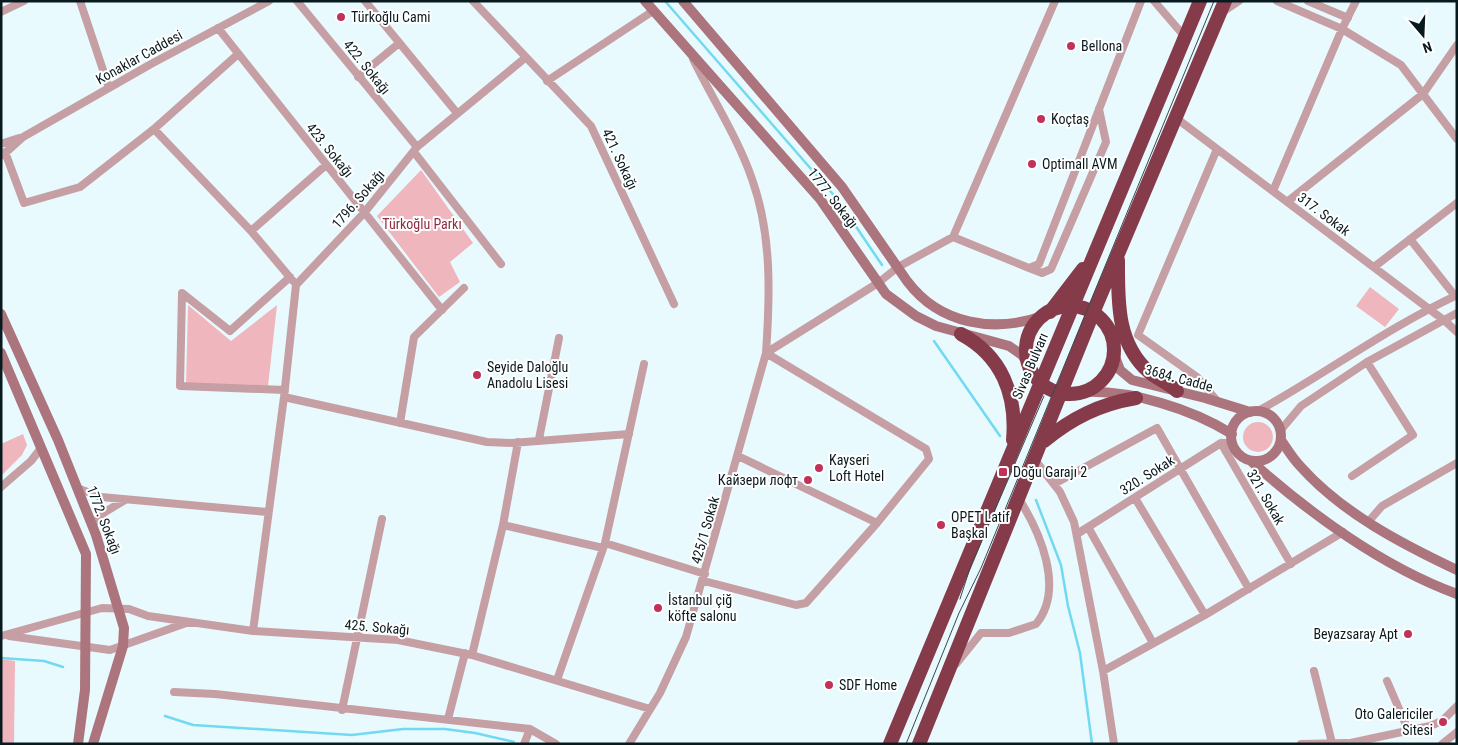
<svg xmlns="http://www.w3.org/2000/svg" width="1458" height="745" font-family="'Roboto Condensed',sans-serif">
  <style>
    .green { fill: #f0b6bd }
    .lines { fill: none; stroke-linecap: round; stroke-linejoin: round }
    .stream { stroke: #71daf2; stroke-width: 2.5 }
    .street { stroke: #c69fa4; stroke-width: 8 }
    .secondary { stroke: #ac757d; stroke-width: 10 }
    .highway { stroke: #863b4a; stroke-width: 14 }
    .tram { stroke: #394a4e; stroke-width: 1 }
    .poi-dot { fill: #c13258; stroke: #fff; stroke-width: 2 }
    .labels { text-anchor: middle; stroke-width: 4; stroke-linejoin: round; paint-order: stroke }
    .poi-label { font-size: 14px; fill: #091a1e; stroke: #fff; text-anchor: start }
    .street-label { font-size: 14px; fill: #091a1e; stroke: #fff }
    .park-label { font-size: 14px; fill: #8e2c43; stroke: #fff }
  </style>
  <rect width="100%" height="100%" fill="#e8fafe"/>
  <!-- green -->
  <path class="green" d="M421 170 473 243 450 262 460 282 439 297 377 216Z
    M1370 287 1399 309 1385 327 1356 306Z
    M188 305 231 341 277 305 268 386 186 385Z
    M1243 437a15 15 0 1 1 30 0a15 15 0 1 1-30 0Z
    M23 434 27 445 22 455 1 476V444Z
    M1 659 15 661 14 744H1Z"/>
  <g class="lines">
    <!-- stream -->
    <path class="stream" d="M665 1 838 200 882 265
      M934 341 1000 436
      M1036 500 1061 565 1068 606 1080 653 1092 744
      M1 658 44 661 63 667
      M165 716 193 725 352 735 403 729H445L475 733 514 742"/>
    <!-- street -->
    <path class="street" d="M80 1 109 88
      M297 1 417 147
      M365 1 457 113
      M473 1 591 126 674 304
      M1154 1 1185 37
      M1277 1 1342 29 1401 65 1457 139
      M1308 1 1348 18
      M1 12 24 1
      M1221 13 1239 1
      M218 28 442 310
      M693 59C712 98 738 138 752 179 772 235 770 295 766 353L926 449 929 459 877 523 806 603 796 605 704 581
      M358 77 398 44
      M547 81 653 11
      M1176 118 1445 321 1457 332
      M154 129 251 231 293 281
      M1 144 19 138
      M1217 149 1138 335 1197 377 1218 402
      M5 152 24 203 80 187 154 129 237 55
      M414 152 501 264
      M3 155 23 137 151 64 269 1
      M1273 191 1342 29 1356 1
      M1287 202 1423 94 1457 45
      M251 231 326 165
      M953 237 1029 268 1039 264 1141 1
      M1410 239 1455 296
      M1374 267 1457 203
      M1029 268 1042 273 1051 269 1106 142 1099 109
      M285 390 180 386 182 293 230 331 290 277
      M284 397 487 442 512 443 629 434
      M1258 411C1325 374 1387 328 1457 295
      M400 423 414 337 464 288
      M1280 431 1301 406 1367 362 1457 313
      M539 439 559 338
      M1221 443 1291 564
      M738 456 877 523
      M1035 460 1060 492 1074 522 1103 671 1114 744
      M1352 476 1413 435 1367 362
      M1054 484 1157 428 1249 589
      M1 487 31 461 41 448
      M77 488 101 497 267 512
      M1135 498 1205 615
      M1369 521 1382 506 1457 463
      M92 525 105 512 125 500
      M503 525 603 548
      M1088 527 1153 643
      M1077 534 1221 443H1232
      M605 543 705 574
      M253 631 284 397 296 285 364 213 417 147 525 58
      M1 636 102 608 129 609 148 616 253 631 398 640 472 655 650 709
      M9 636 110 650 189 622
      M472 655 503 525 518 442
      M956 664 981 633H1009L1036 624C1065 589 1040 532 1019 499
      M1103 671 1205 615 1343 532
      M1314 671 1332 743
      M557 680 605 543 644 364
      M1387 681 1409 732
      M174 692 215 694 530 729 556 744
      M342 710 382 519
      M448 719 465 653
      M524 744 530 729
      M629 744 660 693 686 637 766 353 878 283 898 267 953 237 1055 1
      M1301 744 1347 743
      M1346 744 1430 726 1442 721 1457 706
      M1442 744 1457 732"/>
    <!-- secondary -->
    <path class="secondary" d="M645 1 820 199 886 294 916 316 936 326 1009 346 1022 355 1028 364
      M683 1 842 187 907 281C940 325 994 333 1043 316
      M1 314 58 440 96 535 124 628 123 646 93 744
      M1 353 86 554 85 690 78 744
      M1114 354 1120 370 1132 380 1205 398 1250 412
      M1084 392C1131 390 1192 409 1232 434
      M1231 436a25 25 0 1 1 50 0a25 25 0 1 1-50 0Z
      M1281 440C1287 449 1293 459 1301 467 1342 513 1402 544 1457 570
      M1251 461C1309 513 1383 567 1457 594"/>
    <!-- highway -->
    <path class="highway" d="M1118 260C1118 300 1116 343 1149 372 1157 379 1169 383 1177 391
      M1026 350a44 44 0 1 1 88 0a44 44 0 1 1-88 0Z
      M1050 312 1083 269
      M961 334C1002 356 1017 395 1013 440
      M1044 441C1072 418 1100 404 1136 398
      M890 744 1200 1
      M919 744 1093 313 1225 1"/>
    <!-- tram -->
    <path class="tram" d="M960 599 970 568 1044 396
      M906 744 959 613 981 568 1214 1"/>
  </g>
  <!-- markers -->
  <g class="poi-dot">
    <circle cx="341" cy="17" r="5"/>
    <circle cx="1071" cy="46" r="5"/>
    <circle cx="1041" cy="119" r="5"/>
    <circle cx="1032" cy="164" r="5"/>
    <circle cx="477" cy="375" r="5"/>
    <circle cx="819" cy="468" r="5"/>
    <rect x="998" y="467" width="10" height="10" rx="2.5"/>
    <circle cx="808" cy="480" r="5"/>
    <circle cx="941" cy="525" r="5"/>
    <circle cx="658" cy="608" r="5"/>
    <circle cx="1408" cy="634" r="5"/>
    <circle cx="829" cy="685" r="5"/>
    <circle cx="1443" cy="722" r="5"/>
  </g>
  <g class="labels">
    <!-- poi labels -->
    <g class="poi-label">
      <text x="351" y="22">Türkoğlu Cami</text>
      <text x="1081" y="51">Bellona</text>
      <text x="1051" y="124">Koçtaş</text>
      <text x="1042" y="169">Optimall AVM</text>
      <text x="487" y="372">Seyide Daloğlu<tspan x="487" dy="16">Anadolu Lisesi</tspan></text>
      <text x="829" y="465">Kayseri<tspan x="829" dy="16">Loft Hotel</tspan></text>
      <text x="1013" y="477">Doğu Garajı 2</text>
      <text x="798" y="485" text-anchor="end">Кайзери лофт</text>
      <text x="951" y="522">OPET Latif<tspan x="951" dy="16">Başkal</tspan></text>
      <text x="668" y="605">İstanbul çiğ<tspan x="668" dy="16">köfte salonu</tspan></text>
      <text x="1398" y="639" text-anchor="end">Beyazsaray Apt</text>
      <text x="839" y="690">SDF Home</text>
      <text x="1433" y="719" text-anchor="end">Oto Galericiler<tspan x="1433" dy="16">Sitesi</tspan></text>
    </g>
    <!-- street labels -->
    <g class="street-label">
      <text transform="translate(139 57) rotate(-29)" y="5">Konaklar Caddesi</text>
      <text transform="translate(367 67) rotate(51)" y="5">422. Sokağı</text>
      <text transform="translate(330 150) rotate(51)" y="5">423. Sokağı</text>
      <text transform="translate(620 159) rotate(65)" y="5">421. Sokağı</text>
      <text transform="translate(833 198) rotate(52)" y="5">1777. Sokağı</text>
      <text transform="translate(358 199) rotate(-49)" y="5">1796. Sokağı</text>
      <text transform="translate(1324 214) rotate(37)" y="5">317. Sokak</text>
      <text transform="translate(1030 366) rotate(-67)" y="5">Sivas Bulvarı</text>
      <text transform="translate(1179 378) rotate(15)" y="5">3684. Cadde</text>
      <text transform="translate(1147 475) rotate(-32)" y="5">320. Sokak</text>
      <text transform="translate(1266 497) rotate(60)" y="5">321. Sokak</text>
      <text transform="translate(104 520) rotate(69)" y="5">1772. Sokağı</text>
      <text transform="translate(705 530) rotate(-74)" y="5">425/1 Sokak</text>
      <text transform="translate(377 627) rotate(5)" y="5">425. Sokağı</text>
    </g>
    <!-- park labels -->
    <g class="park-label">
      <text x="422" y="229">Türkoğlu Parkı</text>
    </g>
  </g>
  <!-- border -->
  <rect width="1458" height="745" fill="none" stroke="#091a1e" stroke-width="5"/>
  <!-- north arrow -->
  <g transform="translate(1423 35) rotate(161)" stroke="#ffffff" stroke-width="4" paint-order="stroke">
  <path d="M0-4L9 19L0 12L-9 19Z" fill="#091a1e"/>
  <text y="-8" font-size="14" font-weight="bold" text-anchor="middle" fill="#091a1e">N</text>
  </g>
</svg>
